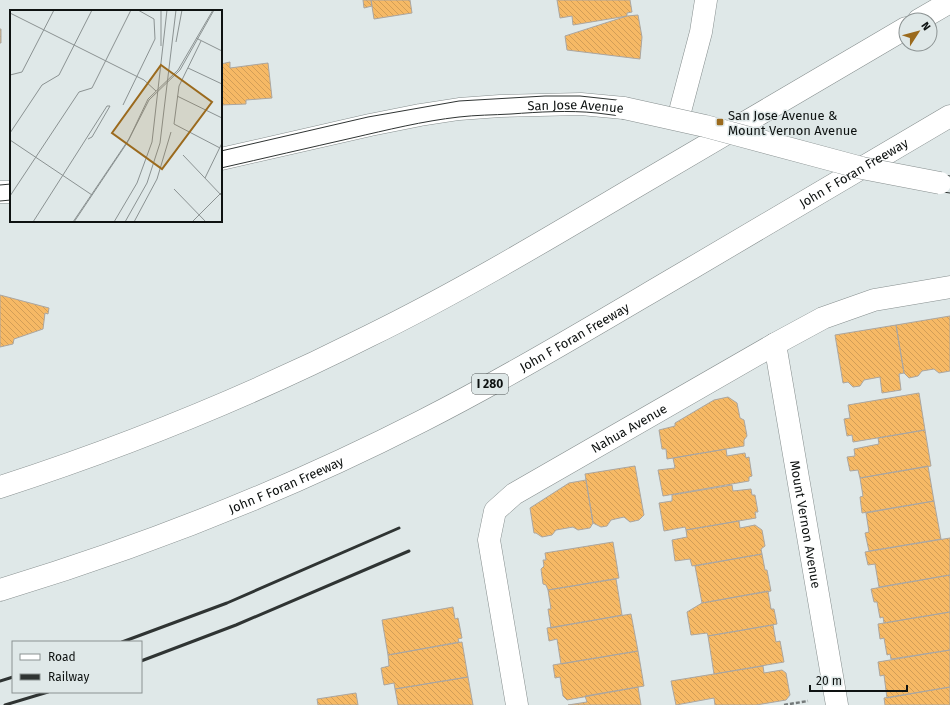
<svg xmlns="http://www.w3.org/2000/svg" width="950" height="705" font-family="'Fira Sans',sans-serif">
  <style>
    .building { fill: url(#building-back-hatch); stroke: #aba6a0 }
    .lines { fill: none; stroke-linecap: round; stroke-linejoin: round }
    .minor-casing { stroke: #868e8e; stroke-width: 23 }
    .major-casing { stroke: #868e8e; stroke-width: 23 }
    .highway-casing { stroke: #868e8e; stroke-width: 23 }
    .path { stroke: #737979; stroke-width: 2.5; stroke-dasharray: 4 2; stroke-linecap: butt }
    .minor { stroke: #fff; stroke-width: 22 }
    .major { stroke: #fff; stroke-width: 22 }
    .highway { stroke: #fff; stroke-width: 22 }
    .tram { stroke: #2f3433; stroke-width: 1 }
    .rail { stroke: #2f3433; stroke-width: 3 }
    .major-bridge-casing { stroke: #868e8e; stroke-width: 23; stroke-linecap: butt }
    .major-bridge { stroke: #fff; stroke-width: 22 }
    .poi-dot { fill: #9b6a1d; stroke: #dfe8e8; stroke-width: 1.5 }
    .labels { text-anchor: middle; stroke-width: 3; stroke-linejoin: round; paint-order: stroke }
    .shield { fill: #dfe8e8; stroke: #4d5252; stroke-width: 1 }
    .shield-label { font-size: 12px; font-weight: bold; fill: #0e1211 }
    .street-label { font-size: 13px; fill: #0e1211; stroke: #dfe8e8 }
    .poi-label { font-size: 13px; fill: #0e1211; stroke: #dfe8e8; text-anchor: start }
    .inset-road { fill: none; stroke: #8b9292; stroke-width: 1 }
    .view { fill: #9b6a1d; fill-opacity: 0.15; stroke: #9b6a1d; stroke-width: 2 }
    .inset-edge { fill: none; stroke: #0e1211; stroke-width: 2 }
  </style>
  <defs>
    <pattern id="building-back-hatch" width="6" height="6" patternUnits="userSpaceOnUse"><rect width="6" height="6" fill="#f6b965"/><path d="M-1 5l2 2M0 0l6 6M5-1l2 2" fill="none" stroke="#d29e57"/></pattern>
  </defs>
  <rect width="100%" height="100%" fill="#dfe8e8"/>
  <!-- building -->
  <path class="building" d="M363 0H371L372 6 364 8Z
    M371 0H410L412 13 374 19Z
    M557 0H630L632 12 627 13V16L573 25 572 16 560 18Z
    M638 15 642 37 640 59 567 50 565 36 627 16Z
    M0 29H1V43H0Z
    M230 62V68L268 63 272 98 246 100V104L221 105V64Z
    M0 295 49 308 48 314 45 313 43 329 14 339 13 344 0 347Z
    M950 316V371L939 373 934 369 922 371 918 376 909 378 904 373 896 325Z
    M896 325 904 373 899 374 901 390 882 393 880 377 864 380 860 386 853 387 848 382 843 383 835 335Z
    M919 393 925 430 853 442 852 435 847 436 844 419 850 418 848 405Z
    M728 397 737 403 740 418 744 420 747 436 744 440V446L667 459 666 449H662L659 430 675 426V423L714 400Z
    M925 430 931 466 860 478 858 470 850 471 847 457 855 456 854 449 879 444 878 438Z
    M726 449 727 456 745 453 746 458 749 457 752 476 749 477V481L663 496 658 470 675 468 673 458Z
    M635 466 644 515 639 520 630 522 624 517 611 520 607 526 601 527 593 523 585 474Z
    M928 466 934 501 862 513 860 497 863 496 860 478Z
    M586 480 593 523 590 528 578 530 573 527 556 530 552 535 542 537 536 533H534L530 508 569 483Z
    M732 485 733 491 751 489 752 495H755L758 512H755L756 518 686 530 685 527 664 531 659 503 672 501V495Z
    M934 501 941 539 869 551 865 533 869 532 866 513Z
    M739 521 740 528 755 525 762 530 765 546 761 549 762 554 692 566 690 559 675 561 672 540 687 537 686 530Z
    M950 538V575L879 587 875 564 868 565 865 552Z
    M613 542 619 578 548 590 546 585 543 584 541 569 544 566 543 560H546L545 553Z
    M762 554 765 570H767L771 591 702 603 695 566Z
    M950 575V612L884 623 883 617 880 618 877 602H874L871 589Z
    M616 579 622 615 551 628 548 609H551L548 590Z
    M768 591 771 609H774L777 624 708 636 707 633 691 635 687 612 702 603Z
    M453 607 455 619 458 618 462 638 458 639 459 642 388 655 382 620Z
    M950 612V650L891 659 890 654 887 655 884 638 880 639 878 624Z
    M631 614 638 651 561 664 557 639 549 641 547 628Z
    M773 625 776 642 780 641 784 662 714 674 708 636Z
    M462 642 468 677 395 689 394 683 384 685 381 668 389 666 388 655Z
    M950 650V687L887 698 884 675 880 676 878 662Z
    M638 651 644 686 567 700 563 696 560 677 555 678 553 665Z
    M763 666 764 673 782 670 786 673 790 695 786 700 756 705H715L714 698 676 705 671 681Z
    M468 677 473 705H398L395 689Z
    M638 687 641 705H568L587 702 585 696Z
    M950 687V705H885L884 698Z
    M356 693 358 705H318L317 699Z"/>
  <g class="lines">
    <defs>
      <g id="minor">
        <path d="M678 119 701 32 706 0"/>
        <path id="s1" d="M775 344 837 705"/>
        <path id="s2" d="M517 705 489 540 495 511 514 494 775 344 823 318 874 300 950 287"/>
      </g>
      <g id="major">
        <path id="s3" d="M221 159 370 125 420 115 459 109 500 106 581 104 624 108"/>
        <path d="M0 192H11"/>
      </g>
      <g id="highway">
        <path d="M919 20 950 2"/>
        <path d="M0 487C127 446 250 396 369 336 461 291 549 238 637 186 727 133 816 81 906 28"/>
        <path id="s4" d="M0 590C145 546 287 490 422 421 514 374 603 320 692 268 778 217 864 166 950 116"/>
      </g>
    </defs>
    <!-- minor casing -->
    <use href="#minor" class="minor-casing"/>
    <!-- major casing -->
    <use href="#major" class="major-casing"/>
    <!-- highway casing -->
    <use href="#highway" class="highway-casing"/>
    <!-- path -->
    <path class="path" d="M784 705 808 701"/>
    <!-- minor -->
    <use href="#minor" class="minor"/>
    <!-- major -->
    <use href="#major" class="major"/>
    <!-- highway -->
    <use href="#highway" class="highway"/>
    <!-- tram -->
    <path class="tram" d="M221 151 368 117 459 101 545 96H580L635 102 680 111 865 160 897 168 950 176
      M221 168C265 158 308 148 352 138 387 130 423 121 459 117 476 115 493 115 511 114 539 112 568 110 597 113 717 126 830 178 950 193
      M0 185 11 184
      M0 201 11 200"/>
    <!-- rail -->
    <path class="rail" d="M122 642 227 603 399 528
      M141 661 236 625 409 551
      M0 681 13 677
      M5 705 48 692"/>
    <defs>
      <path id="major-bridge" d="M624 108 705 126 862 168 940 183"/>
    </defs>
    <!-- major-bridge casing -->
    <use href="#major-bridge" class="major-bridge-casing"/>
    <!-- major-bridge -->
    <use href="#major-bridge" class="major-bridge"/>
  </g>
  <!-- markers -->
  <rect class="poi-dot" x="716" y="118" width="8" height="8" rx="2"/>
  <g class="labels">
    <!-- shield labels -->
    <rect class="shield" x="472" y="374" width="36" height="20" rx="3"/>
    <g class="shield-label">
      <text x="490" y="388">I 280</text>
    </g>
    <!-- street labels -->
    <g class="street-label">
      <text dy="5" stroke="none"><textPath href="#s3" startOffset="360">San Jose Avenue</textPath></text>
      <text dy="5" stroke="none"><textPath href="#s4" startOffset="953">John F Foran Freeway</textPath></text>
      <text dy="5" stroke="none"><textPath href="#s4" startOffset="629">John F Foran Freeway</textPath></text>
      <text dy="5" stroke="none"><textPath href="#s2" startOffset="355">Nahua Avenue</textPath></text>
      <text dy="5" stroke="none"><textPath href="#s4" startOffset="305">John F Foran Freeway</textPath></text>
      <text dy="5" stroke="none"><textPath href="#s1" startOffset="183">Mount Vernon Avenue</textPath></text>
    </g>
    <!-- poi labels -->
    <g class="poi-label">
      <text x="728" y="120">San Jose Avenue &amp;<tspan x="728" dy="15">Mount Vernon Avenue</tspan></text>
    </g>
  </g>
  <!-- overview -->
  <g transform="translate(10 10)">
    <rect width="212" height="212" fill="#dfe8e8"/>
    <path class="inset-road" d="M0 3 134 70 146 81M186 28 212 41M191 31 169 76 164 114 210 138M166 32 172 0M151 36V0M178 58 212 74M0 65 12 62 44 0M167 86 212 108M113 95 145 29 144 9 128 0M0 123 32 75 49 65 82 0M0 130 82 185M173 145 212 186M195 168 212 133M164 179 196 212M0 186 69 82 82 78 121 0M23 212 97 96H100L82 127 78 129M63 212 119 129 138 89 168 60 203 0M64 212 117 133 139 90 170 60 204 0M104 212 127 173 142 132 157 0M115 212 137 173 150 133 166 0M124 212 147 169 161 122M182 212 212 182"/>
    <path class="view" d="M151 55 202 92 152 159 102 123Z"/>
    <rect width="212" height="212" class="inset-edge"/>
  </g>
  <!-- legend -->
  <rect x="12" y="641" width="130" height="52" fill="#dfe8e8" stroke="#8b9292"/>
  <rect x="20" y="654" width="20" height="6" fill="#ffffff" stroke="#8b9292"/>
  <text x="48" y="661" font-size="12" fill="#0e1211">Road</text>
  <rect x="20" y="674" width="20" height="6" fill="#2f3433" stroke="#8b9292"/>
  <text x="48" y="681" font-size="12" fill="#0e1211">Railway</text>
  <!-- north arrow -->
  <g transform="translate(918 32) rotate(54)"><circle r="19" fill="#dfe8e8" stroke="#8b9292"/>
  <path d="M0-3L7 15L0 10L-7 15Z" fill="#9b6a1d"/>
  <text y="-6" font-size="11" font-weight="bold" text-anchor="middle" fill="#0e1211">N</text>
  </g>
  <!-- scale -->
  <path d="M810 685v6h97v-6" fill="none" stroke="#0e1211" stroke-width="2"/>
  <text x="816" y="685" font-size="12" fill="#0e1211" stroke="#dfe8e8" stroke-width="3" paint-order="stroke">20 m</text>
</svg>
